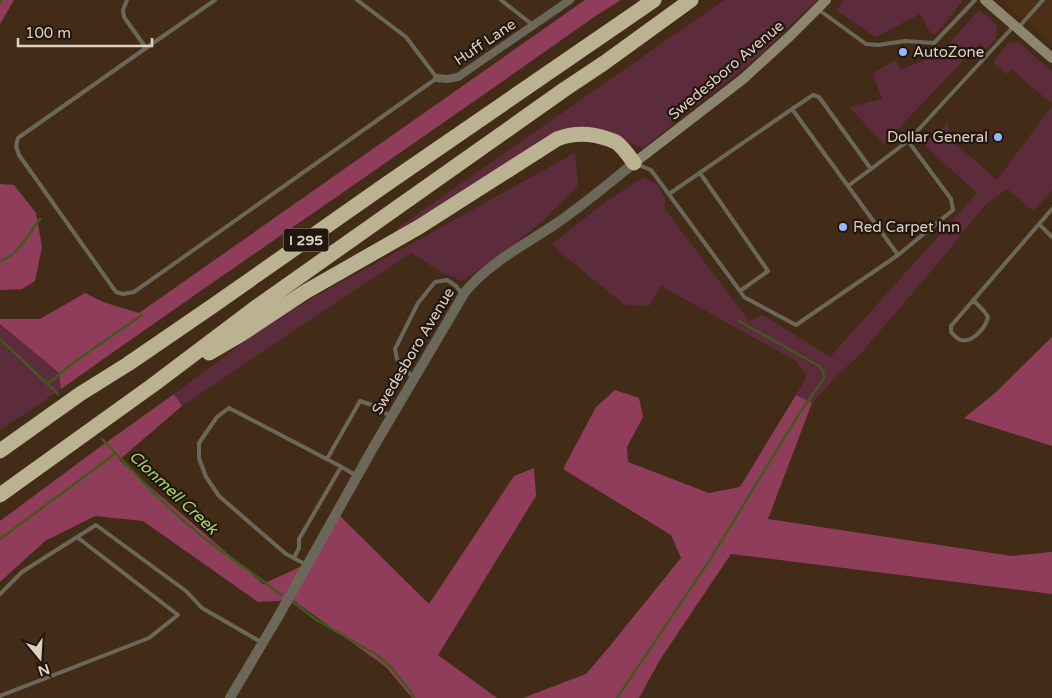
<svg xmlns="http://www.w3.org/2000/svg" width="1052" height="698" font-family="'Varela Round',sans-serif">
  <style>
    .built { fill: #4c3015 }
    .green { fill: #5c2b3c }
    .forest { fill: #8f3d5b }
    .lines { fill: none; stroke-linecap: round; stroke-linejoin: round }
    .stream { stroke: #42591b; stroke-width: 2.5 }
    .service { stroke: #6b685a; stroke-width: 4 }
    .minor { stroke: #6b685a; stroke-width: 8 }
    .tertiary { stroke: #6b685a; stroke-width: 10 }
    .secondary { stroke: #8c8670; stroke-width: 10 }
    .motorway { stroke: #bab290; stroke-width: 15 }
    .poi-dot { fill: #94b7fd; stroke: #22170e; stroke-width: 2 }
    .labels { text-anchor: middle; stroke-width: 4.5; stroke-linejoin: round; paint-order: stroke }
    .shield { fill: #22170e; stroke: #a6988d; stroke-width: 1 }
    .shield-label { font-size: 14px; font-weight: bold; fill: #dfd0c4 }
    .street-label { font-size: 15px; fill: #dfd0c4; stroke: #22170e }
    .poi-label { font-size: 15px; fill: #dfd0c4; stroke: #22170e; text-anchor: start }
    .water-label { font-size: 16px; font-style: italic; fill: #aad468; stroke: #22170e }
  </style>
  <rect width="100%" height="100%" fill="#432c17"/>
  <!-- built -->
  <path class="built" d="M1001 0H1052V44Z"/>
  <!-- green -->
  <path class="green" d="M724 0H817L760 55 643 148 607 134 588 129 400 235 396 229Z
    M845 0H963L936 34H931L920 14 875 37 836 10Z
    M979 10 997 25 996 39 986 49 979 44 884 144 849 107 882 99 873 73 896 60 901 70 929 58 942 51Z
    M1009 42 1020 43 1052 72V104L1011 69 1006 74 993 62Z
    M1052 106V190L1033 211 1007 189 985 205 939 262 862 352 833 380 812 403 796 395 807 376 796 361 661 286 649 306 625 305 568 259 552 244 608 200 644 177 658 185 666 200 664 208 749 321 763 315 830 357 977 193 924 145 948 123 950 139 997 180Z
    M575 153 578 185 546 218 496 259 462 281 441 272 411 253 305 323 182 406 174 394 249 338 302 304Z
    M0 324 59 373 61 389 38 405 0 430Z"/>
  <!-- forest -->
  <path class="forest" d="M0 0H14L0 24Z
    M585 0H621L597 15C419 141 239 263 61 389L59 373 0 324V319H40L85 293 103 302 139 313Z
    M0 184 14 185 36 213 42 247 35 281 22 289 0 290Z
    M1052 337V446L964 418 995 393Z
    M615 390 639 398 643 417 627 447 628 462 709 493 740 487 796 395 812 403 768 519 1012 556 1052 552V594L731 554 661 658 639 698H523L586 674 609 647 681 558 671 535 563 469 596 407Z
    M174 394 182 406 119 460 263 584 315 560 340 516 429 604 514 476 534 468 536 496 438 655 497 698H412L386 667 293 600 258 602 143 521 95 516 45 541 0 582V521L93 452Z"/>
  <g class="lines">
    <!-- stream -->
    <path class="stream" d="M0 3 2 0
      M0 261C19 255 28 234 40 219
      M0 339 58 394
      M48 384 70 365 142 315
      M102 439C133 471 163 505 198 533 225 555 254 573 281 595
      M0 539 116 453
      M293 602 315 619 377 655 391 667 408 688 414 698
      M617 698 711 558 797 417 824 378 823 371 819 366 739 321"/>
    <!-- service -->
    <path class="service" d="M127 0 123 10 124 17 146 48 18 138 16 146 19 155 116 292 123 294 134 292 437 78 406 37 357 0
      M501 0 534 26
      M819 10 866 44 878 45 905 41 934 43 975 0
      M1018 28 1043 0
      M146 48 215 0
      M792 109 813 95 819 97 871 169 908 141 1013 27
      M636 164 651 170 740 291 744 297 796 325 898 255 792 109 669 194
      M700 173 768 271 740 291
      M848 186 871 169
      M1039 224 1052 237
      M898 255 953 210 951 199 908 141
      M973 300 984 311 988 317C986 327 973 343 961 340 957 339 954 335 951 332V326L1052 209
      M413 378 397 359 395 349 418 303 435 282 447 280 456 286 463 295
      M327 459 360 401 375 406 391 417
      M294 558 299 548V539L341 467
      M305 564 286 554 219 496 206 477 199 458V443L217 417 229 408 340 466 357 476
      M0 594 22 572 96 525 186 591 202 608 261 642
      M0 696 149 638 178 615 77 537"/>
    <!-- minor -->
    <path class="minor" d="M437 78 447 79 458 77 570 0"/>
    <!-- tertiary -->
    <path class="tertiary" d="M230 698 278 617 373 448 465 292C489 263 524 245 554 225 582 206 608 184 634 163"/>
    <!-- secondary -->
    <path class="secondary" d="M985 0 1052 58
      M634 163 743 79 790 36 826 0"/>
    <!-- motorway -->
    <path class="motorway" d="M209 353 240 335 305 292 419 227 557 139C575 132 591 133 608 139 611 140 613 141 616 142 623 147 629 156 634 163
      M0 451 80 394 128 364 214 305 388 183 654 0
      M0 495 153 385 255 308 565 89 604 63 691 0"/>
  </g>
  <!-- markers -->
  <g class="poi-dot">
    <circle cx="903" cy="52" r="5"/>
    <circle cx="998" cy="137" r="5"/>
    <circle cx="843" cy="227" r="5"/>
  </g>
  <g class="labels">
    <!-- shield labels -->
    <rect class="shield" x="283.5" y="228.5" width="45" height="23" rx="4"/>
    <g class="shield-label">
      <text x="306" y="245">I 295</text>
    </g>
    <!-- street labels -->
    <g class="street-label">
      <text transform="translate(485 42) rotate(-34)" y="5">Huff Lane</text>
      <text transform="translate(726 70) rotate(-40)" y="5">Swedesboro Avenue</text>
      <text transform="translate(413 351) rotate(-59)" y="5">Swedesboro Avenue</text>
    </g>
    <!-- poi labels -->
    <g class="poi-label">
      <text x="913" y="57">AutoZone</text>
      <text x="988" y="142" text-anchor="end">Dollar General</text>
      <text x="853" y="232">Red Carpet Inn</text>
    </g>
    <!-- water labels -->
    <g class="water-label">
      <text transform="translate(174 492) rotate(43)" y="6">Clonmell Creek</text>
    </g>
  </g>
  <!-- north arrow -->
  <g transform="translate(40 658) rotate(162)" stroke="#22170e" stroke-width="4" paint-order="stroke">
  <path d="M0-4L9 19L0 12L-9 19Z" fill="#dfd0c4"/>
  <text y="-8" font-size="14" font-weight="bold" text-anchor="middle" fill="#dfd0c4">N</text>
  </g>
  <!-- scale -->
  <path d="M18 38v8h134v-8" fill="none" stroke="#dfd0c4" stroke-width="2.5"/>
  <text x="25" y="38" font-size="15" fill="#dfd0c4" stroke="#22170e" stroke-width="4" paint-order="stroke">100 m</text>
</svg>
